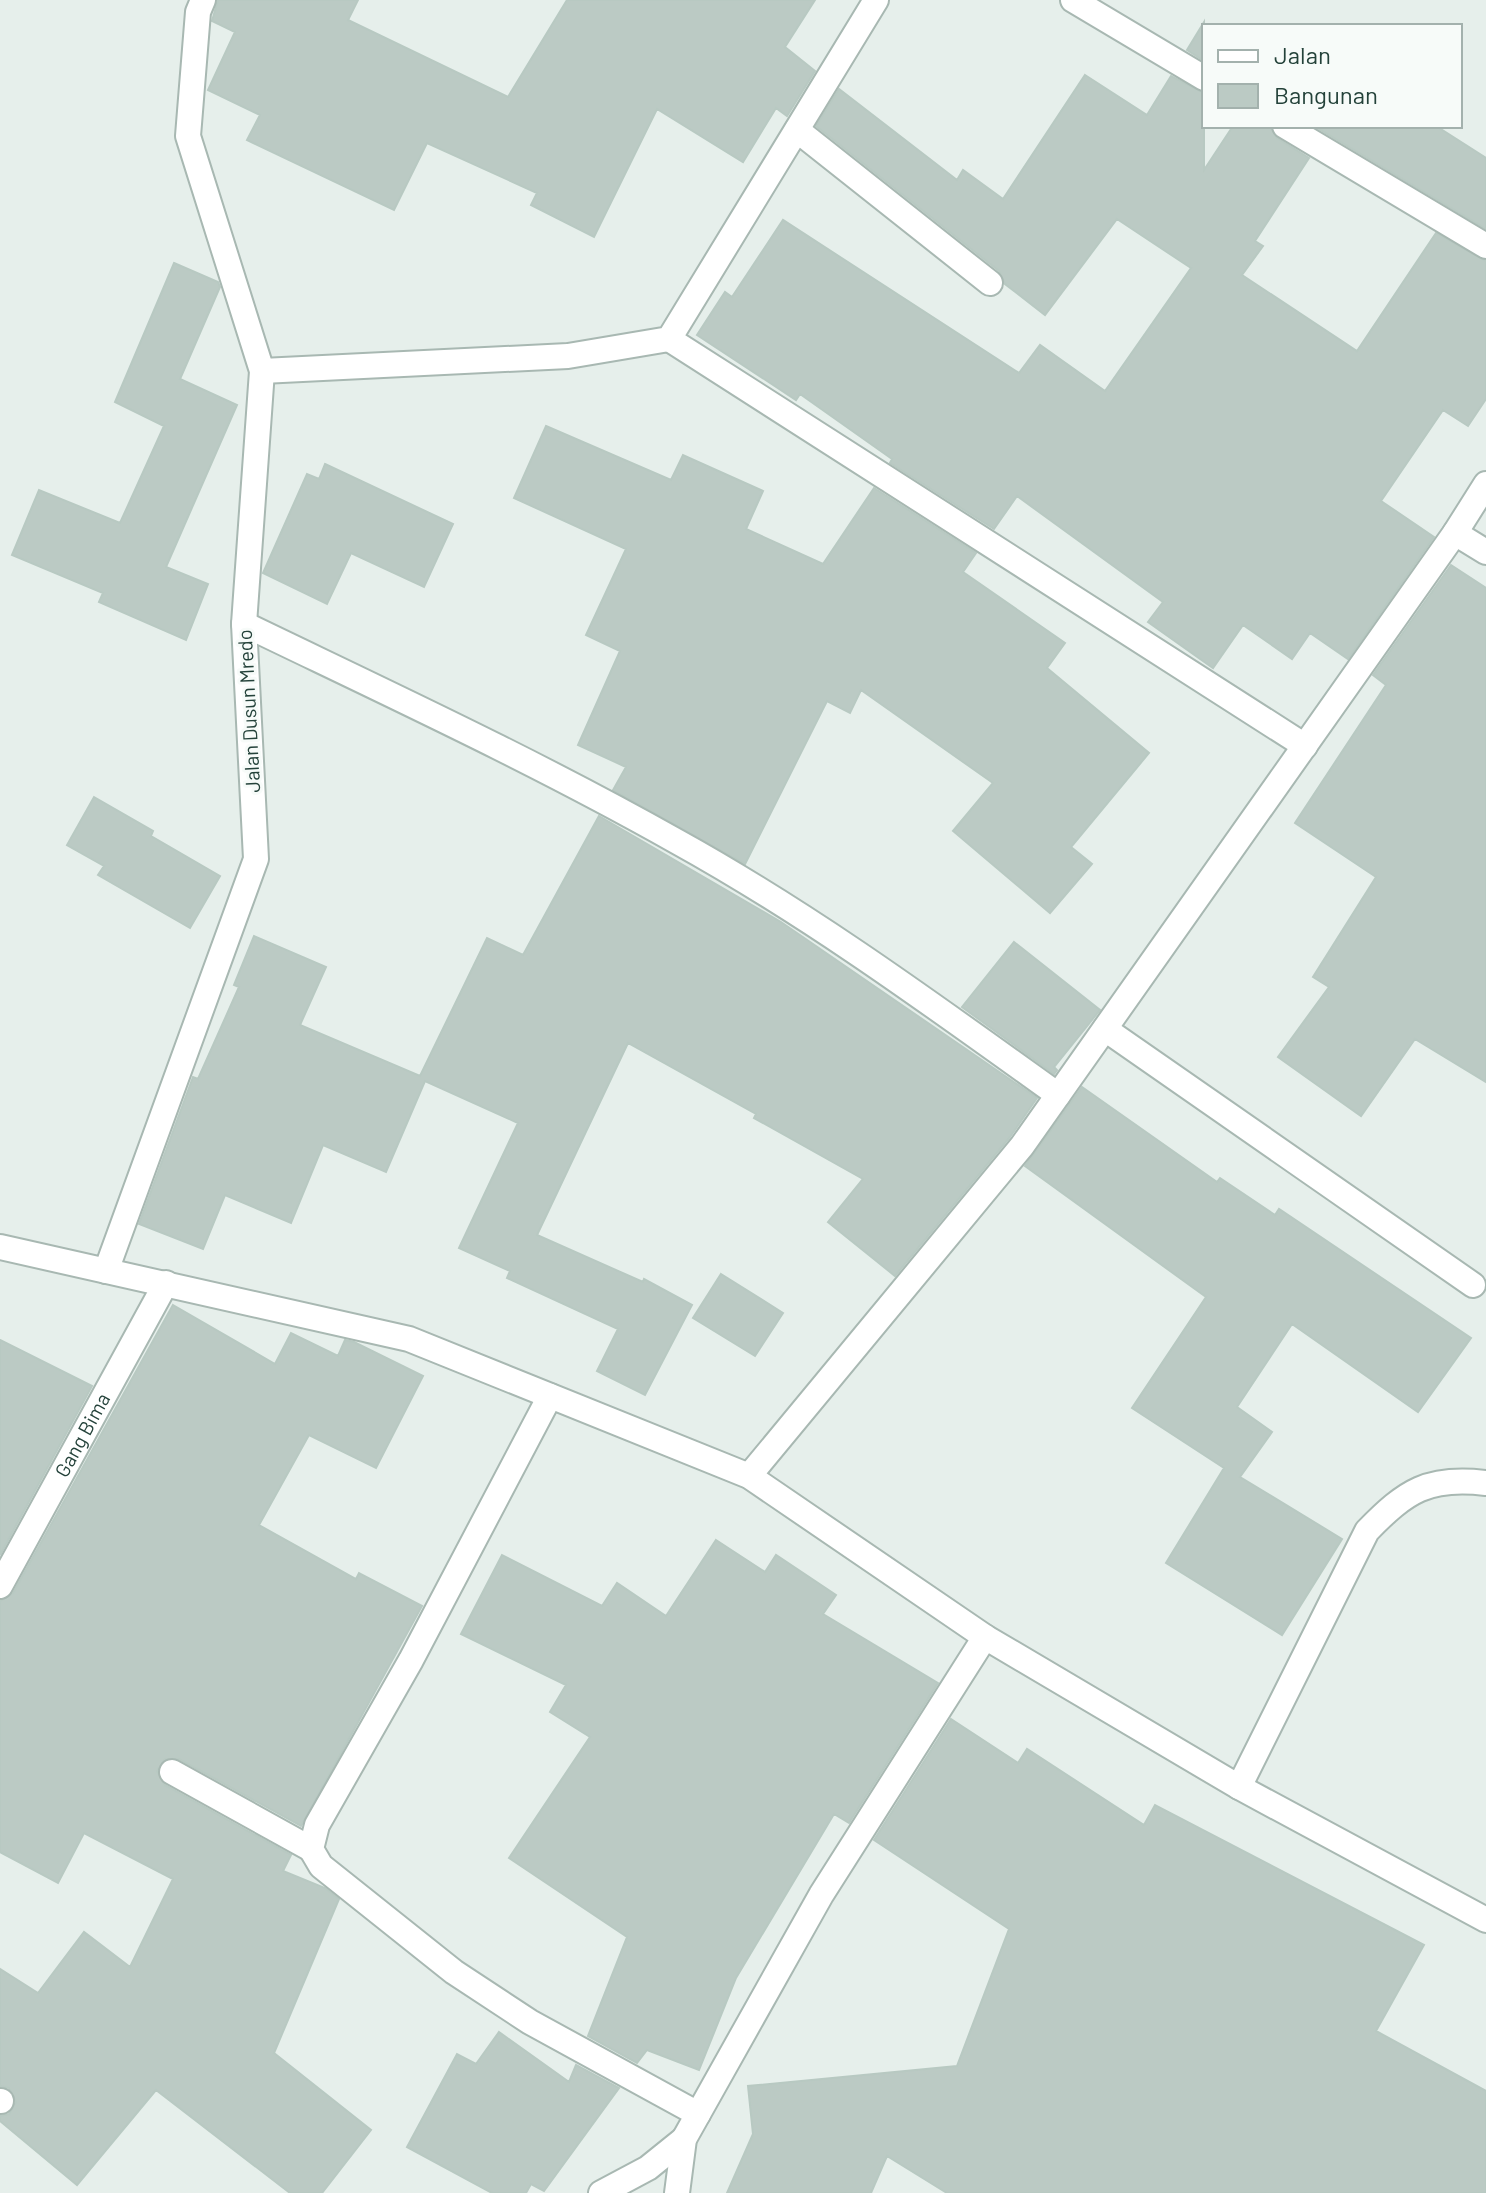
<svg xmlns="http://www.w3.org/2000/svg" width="1486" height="2193" font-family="Barlow,sans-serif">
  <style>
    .building { fill: #bbcac4; stroke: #b8c9c2; stroke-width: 2 }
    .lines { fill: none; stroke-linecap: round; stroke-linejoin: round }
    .minor-casing { stroke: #a8b8b2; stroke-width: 28 }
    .minor { stroke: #fff; stroke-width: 24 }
    .labels { text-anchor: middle; stroke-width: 6; stroke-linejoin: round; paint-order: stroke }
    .street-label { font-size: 20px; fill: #24423a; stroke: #f7fbf9 }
  </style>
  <rect width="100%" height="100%" fill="#e6efeb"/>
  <!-- building -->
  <path class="building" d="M218 0H358L348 20 508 97 567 0H815L785 47 815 71 787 116 776 108 743 162 657 109 594 237 531 205 537 193 427 143 394 210 247 140 260 115 208 90 235 32 212 21Z
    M1204 22V61L1187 50Z
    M1085 75 1147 115 1171 76 1204 93V170L1233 126H1270L1277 138 1309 158 1255 241 1263 246 1242 275 1357 351 1436 233 1486 261V399L1468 426 1443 410 1381 501 1434 537 1348 659 1310 633 1292 659 1243 625 1213 668 1148 622 1163 602 1017 496 994 529 890 463 892 459 800 394 796 400 697 335 725 292 732 297 783 220 1019 373 1040 345 1105 391 1191 268 1117 219 1045 315 1005 284 999 271 816 126 839 89 957 180 963 170 1003 199Z
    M1314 126H1436L1486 158V229Z
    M174 263 218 282 220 287 180 379 237 405 166 567 208 584 186 640 99 602 103 593 12 555 39 490 120 523 164 426 115 402Z
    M546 426 671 480 683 455 763 491 746 529 823 564 874 488 976 553 963 572 1065 643 1047 668 1149 753 1071 847 1092 864 1050 913 953 831 993 783 861 690 850 713 827 701 745 864 613 790 626 767 578 745 620 651 586 635 626 549 514 498Z
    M325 464 453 524 424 587 351 553 327 604 263 573 307 474 319 479Z
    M1451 565 1486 588V1082L1415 1039 1361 1116 1278 1057 1329 987 1313 977 1376 877 1295 823 1386 685 1373 675Z
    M94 797 153 831 151 836 220 876 190 928 98 875 104 866 67 845Z
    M599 816 781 922 1037 1098 1010 1137 895 1276 828 1222 863 1179 754 1118 756 1114 628 1043 537 1235 643 1282 644 1279 692 1305 645 1395 597 1371 618 1329 507 1278 510 1271 459 1248 518 1123 425 1081 386 1172 323 1145 291 1223 225 1195 203 1249 139 1224 193 1077 198 1079 239 987 234 985 254 936 326 967 300 1025 420 1076 487 938 523 955Z
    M1014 942 1100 1010 1054 1067 1057 1070 1054 1074 962 1007Z
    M1082 1087 1217 1182 1220 1178 1275 1215 1279 1209 1471 1338 1418 1412 1292 1324 1237 1407 1272 1432 1240 1477 1342 1539 1282 1635 1166 1563 1224 1468 1132 1408 1206 1297 1025 1166Z
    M721 1274 783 1313 755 1356 693 1318Z
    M173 1305 275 1364 291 1333 338 1356 345 1340 354 1342 423 1376 376 1468 309 1435 259 1525 356 1579 359 1573 422 1606 301 1826 179 1759H165L157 1771 165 1785 291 1855 283 1871 325 1888 339 1899 274 2053 371 2130 322 2193H290L156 2090 77 2185 0 2121V2116L9 2114 16 2102 9 2088 0 2086V1969L38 1993 84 1932 130 1967 173 1879 84 1833 58 1883 0 1852V1601L13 1593Z
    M0 1340 92 1386 0 1555Z
    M716 1540 765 1572 776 1555 836 1595 823 1614 938 1683 849 1823 834 1814 736 1978 699 2070 647 2050 637 2063 588 2036 627 1937 509 1858 590 1737 550 1712 566 1685 461 1634 502 1555 602 1606 617 1583 666 1616Z
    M951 1719 1018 1763 1027 1749 1144 1825 1155 1805 1424 1945 1376 2031 1486 2091V2193H947L887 2156 871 2193H727L753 2134 748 2086 957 2066 1009 1929 874 1840Z
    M499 2032 569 2082 576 2065 619 2088 544 2191 531 2184 526 2193H492L407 2147 457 2054 476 2064Z"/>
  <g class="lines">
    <defs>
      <g id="minor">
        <path d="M1073 0 1204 78"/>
        <path d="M1285 126 1486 246"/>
        <path d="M797 130 990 283"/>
        <path d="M669 339 1305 746"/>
        <path d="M262 371 568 356 669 339 876 0"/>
        <path d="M1455 533 1486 552"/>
        <path d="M244 624C389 694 536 762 676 841 810 915 934 1006 1058 1095"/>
        <path d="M1105 1029 1473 1285"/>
        <path d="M0 1247 409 1339 749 1476 985 1637 1239 1787 1486 1920"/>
        <path d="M106 1271 256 859 244 624 262 371 188 136 198 12 203 0"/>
        <path d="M550 1396 411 1660 317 1825 311 1849 321 1866 454 1972 530 2022 698 2114"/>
        <path d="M749 1476 1022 1146 1455 533 1486 484"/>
        <path id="s1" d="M0 1586 166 1283"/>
        <path d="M172 1772 311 1849"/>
        <path d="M1239 1787 1367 1531C1406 1491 1428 1476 1486 1483"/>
        <path d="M0 2101H1"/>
        <path d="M601 2193 648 2168 684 2139"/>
        <path d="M677 2193 684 2139 821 1895 985 1637"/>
      </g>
    </defs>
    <!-- minor casing -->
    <use href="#minor" class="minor-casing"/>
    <!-- minor -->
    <use href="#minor" class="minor"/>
  </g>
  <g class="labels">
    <!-- street labels -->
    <g class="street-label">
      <text transform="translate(249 711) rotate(-93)" y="7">Jalan Dusun Mredo</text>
      <text dy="7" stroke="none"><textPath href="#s1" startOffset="172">Gang Bima</textPath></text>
    </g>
  </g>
  <!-- legend -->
  <rect x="1202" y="24" width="260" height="104" fill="#f7fbf9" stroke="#a3b1ad" stroke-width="2"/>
  <rect x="1218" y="50" width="40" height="12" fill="#ffffff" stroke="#a3b1ad" stroke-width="2"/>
  <text x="1274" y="64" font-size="24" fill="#24423a">Jalan</text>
  <rect x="1218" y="84" width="40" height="24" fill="#bbcac4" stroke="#a3b1ad" stroke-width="2"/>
  <text x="1274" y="104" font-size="24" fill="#24423a">Bangunan</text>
</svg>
